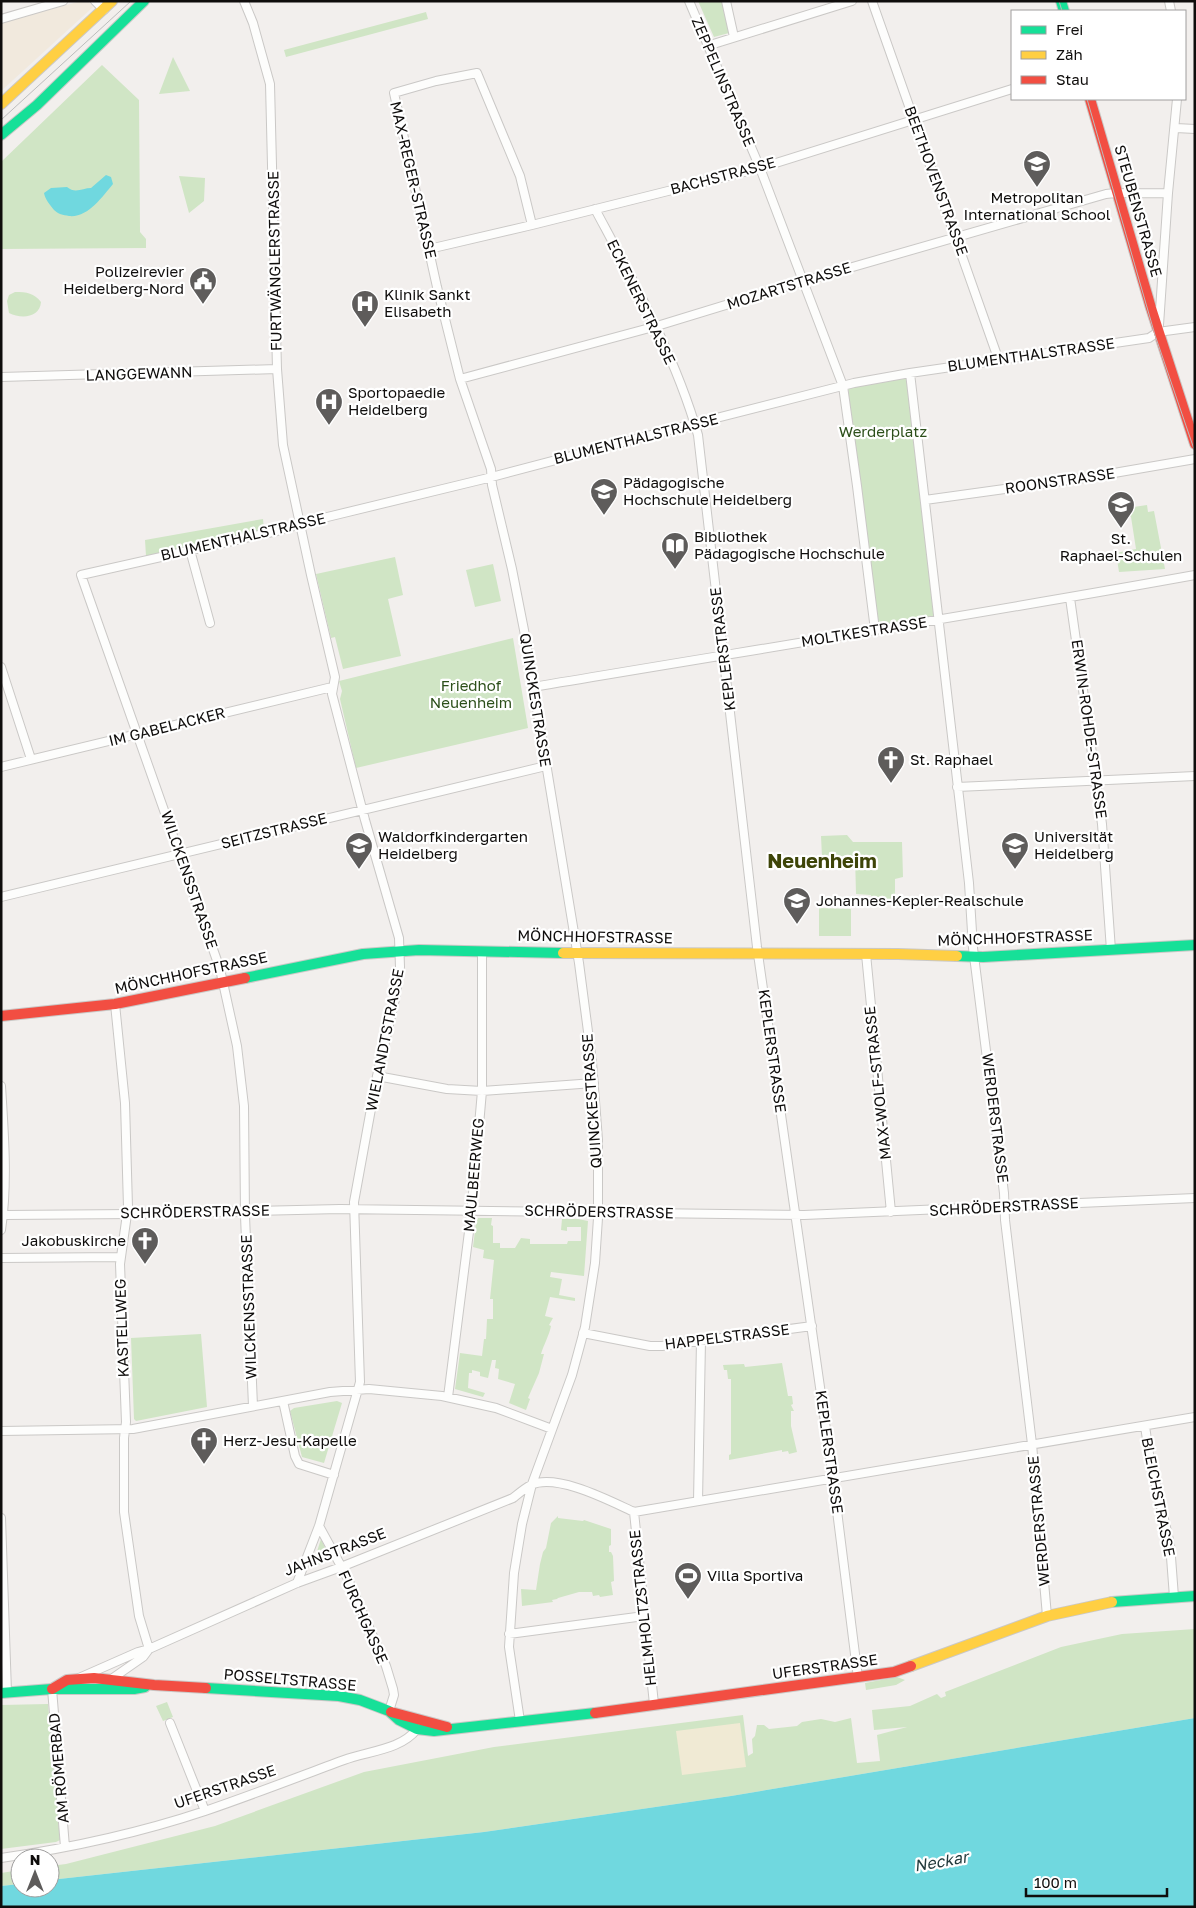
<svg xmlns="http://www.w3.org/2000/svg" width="1196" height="1908" font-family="'Golos Text',sans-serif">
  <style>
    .commercial { fill: #f1e9dd }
    .green { fill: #d0e5c5 }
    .sand { fill: #f0ead4 }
    .water { fill: #70d8df }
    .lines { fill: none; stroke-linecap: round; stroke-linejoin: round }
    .street-casing { stroke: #cac8c6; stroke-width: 10 }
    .fast-casing { stroke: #cac8c6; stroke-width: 12 }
    .slow-casing { stroke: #cac8c6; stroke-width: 12 }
    .jam-casing { stroke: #cac8c6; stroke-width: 12 }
    .street { stroke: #fdfdfc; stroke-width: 8 }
    .fast { stroke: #16e098; stroke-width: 10 }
    .slow { stroke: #ffcf43; stroke-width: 10 }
    .jam { stroke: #f24e42; stroke-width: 10 }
    .tram { stroke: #bcbcbc; stroke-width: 1 }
    .labels { text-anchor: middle; stroke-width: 4.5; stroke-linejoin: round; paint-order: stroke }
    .street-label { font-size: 15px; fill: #0f0d0c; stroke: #fff }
    .poi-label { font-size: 15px; fill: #0f0d0c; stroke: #fff; text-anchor: start }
    .park-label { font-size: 15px; fill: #2c4f1a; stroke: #fff }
    .water-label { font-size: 16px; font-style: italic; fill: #233b3d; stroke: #fff }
    .district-label { font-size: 20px; font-weight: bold; fill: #3e4508; stroke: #fff }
  </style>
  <rect width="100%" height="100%" fill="#f2efed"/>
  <!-- commercial -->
  <path class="commercial" d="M81 1 89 2 93 7 1 91V23Z"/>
  <!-- green -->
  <path class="green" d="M698 1H722L729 33 714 37Z
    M426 12 428 19 286 57 284 50Z
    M173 57 190 91 159 94Z
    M102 65 139 100 140 232 146 239V248L1 249V162Z
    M179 176 205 178 204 201 189 213Z
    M15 292C27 292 34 293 41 302 40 318 21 319 9 313L7 301 9 295Z
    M906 377 908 382 934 612 933 618 878 626 875 619 848 388Z
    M1147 505 1148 512 1154 511 1165 569 1119 572 1116 553 1136 549 1131 517H1128L1127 508Z
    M263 519 264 530 146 556 145 540Z
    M395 557 403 595 388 599 401 656 343 669 335 637 331 638 316 574Z
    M493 564 501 601 475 607 466 570Z
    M513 638 528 728 356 768 340 699 342 691 339 681Z
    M847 835 853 842H902L903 877 895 879V902H870L871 895 856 894 855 856 822 857 821 836Z
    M819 908 851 909V936H819Z
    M478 1218H492L491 1225 493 1226V1243H500V1248H515L521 1238 530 1239V1244H567L568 1241H581V1227H567V1231L561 1230 562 1219H578L588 1221 584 1276 551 1272 550 1277 562 1279 559 1295 575 1298V1301L550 1297 545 1316 553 1318 549 1325 551 1326C549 1336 544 1344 541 1354H544L539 1373 528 1398 530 1399 526 1410 509 1403 515 1384 498 1379 499 1369 495 1368 496 1360H492L488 1378 480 1376V1372L472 1370V1373H469L468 1388 485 1393 483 1397 455 1389 460 1353 482 1356 484 1339H486L487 1319H493V1299H490L494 1260 483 1258 484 1250 473 1247 476 1222Z
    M201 1334 207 1407 136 1421 134 1419 131 1338Z
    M782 1363 788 1396H792L793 1404 791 1405 794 1411H791V1426L797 1452 789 1454 788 1451 782 1452V1450L729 1460V1455L731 1454V1379H728L727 1370H724L723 1365 744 1364 745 1367Z
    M337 1401 342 1403 324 1463 302 1457 290 1411 294 1408Z
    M558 1516V1518L583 1521 584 1520 611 1529V1545L609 1546V1552H611L613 1556 614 1581 611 1582 613 1595 600 1597 599 1595 593 1596 592 1592H579L558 1598 557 1599 552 1600 553 1602 522 1606 521 1589 536 1590 540 1564 543 1552 546 1548 551 1523Z
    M321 1539 331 1560 312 1567Z
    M1195 1629V1718L731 1796 484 1832 50 1880V1866L66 1864 215 1826 364 1772 494 1747 743 1715 748 1756 753 1753 752 1739 755 1736 757 1725H764L769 1729 797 1726 802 1722 821 1719 835 1722 851 1718 857 1763 880 1761 877 1735 907 1727 874 1730 872 1710 910 1706 937 1694 941 1698 946 1696 945 1692 1061 1647 1122 1634Z
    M897 1677 905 1680 896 1685 866 1690 865 1683Z
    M167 1702 173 1717 163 1721 156 1706Z
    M48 1704 60 1840 56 1842 1 1849V1705Z
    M20 1870V1884L1 1886V1873Z"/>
  <!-- sand -->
  <path class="sand" d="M740 1723 746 1767 682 1775 676 1731Z"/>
  <!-- water -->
  <path class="water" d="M106 175 111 177 113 184C102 197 88 218 69 216 63 215 58 214 54 210 50 205 45 199 44 193L51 188 67 187C75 194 83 188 91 188Z
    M1195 1718V1907H1V1886L20 1884V1888H50V1880L484 1832 731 1796Z"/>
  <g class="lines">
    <defs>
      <path id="street" d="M95 1 104 10
        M244 1 253 23 270 84 277 369 283 445 311 575 335 677 332 694 365 820 399 938 400 967 395 999 377 1076 354 1202 360 1382 319 1526 297 1583
        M689 1 760 168 843 386 857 486 875 630
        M726 1 734 37
        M872 1 999 361
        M1169 1 1171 11
        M1 19 63 1
        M707 46 852 1
        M1176 128 1195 129
        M595 209C634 282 675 355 698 435L757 947 832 1471 858 1678
        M429 249 532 225 760 168 1012 89
        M1159 325 1168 193 1177 99
        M910 373 969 883 973 948 1004 1193 1005 1220 1032 1444 1047 1616
        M1 377 277 369
        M460 379 657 326 804 281 1106 194C1124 192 1149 194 1168 193
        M925 500 1091 477 1195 459
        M190 550 210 623
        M1070 598 1102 824 1111 950
        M1 667 31 759
        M533 687C753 650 974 615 1195 575
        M1 767 332 687
        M957 787 1195 776
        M1 897 546 766
        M866 954 891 1212
        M115 1004 125 1103 128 1207 120 1264 126 1422 124 1438V1512L139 1616 149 1649
        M377 1076 447 1089 482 1091 594 1083
        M1 1086C4 1134 8 1182 1 1230
        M4 1215 134 1214 340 1209 804 1215 1195 1198
        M1 1258 120 1257
        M583 1333 650 1346H662L812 1326
        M448 1397 471 1216 482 1091V951
        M283 1401 295 1456 299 1464 334 1475
        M253 1406 245 1216 244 1106 237 1046 220 969 81 575 277 531 315 520 484 479 685 426 854 383 910 373 1149 338 1158 332 1195 327
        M1145 1426 1150 1461 1170 1544 1174 1597
        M1 1431 133 1429 330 1392 369 1389 442 1396 496 1408 552 1429
        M698 1501 701 1341
        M634 1512 654 1704
        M1 1518 7 1692
        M319 1526 347 1577 386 1666 393 1689 394 1695 389 1711
        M509 1634 644 1616
        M79 1678 138 1652 149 1649 297 1583 341 1567 513 1498C518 1494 525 1488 531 1485 557 1473 610 1501 634 1512L1195 1417
        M110 1680 143 1657 149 1649
        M52 1689 65 1847
        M520 1721 509 1647 514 1573 522 1524 532 1484 572 1375 585 1327 595 1263 598 1218V1140L592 1062 579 963 524 630 512 569 492 485 491 469 460 379 437 287 394 93 436 81 477 73 520 176 532 225
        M170 1723 205 1811
        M1 1858C70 1848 139 1833 205 1811 252 1795 298 1777 344 1760 368 1751 401 1750 417 1729"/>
      <path id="fast" d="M1061 1 1064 11
        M1 135 37 105 144 1
        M957 956 983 957 1195 945
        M245 978 363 954 419 950 563 953
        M1112 1602 1195 1596
        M206 1688 339 1696 360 1700 389 1711 399 1720 417 1729 434 1731 595 1713
        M1 1693 52 1689H134L145 1687"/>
      <path id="slow" d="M1 104 112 1
        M563 953 898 954 957 956
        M911 1666 1047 1616 1112 1602"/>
      <path id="jam" d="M1090 99 1151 308 1195 444
        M1 1016 115 1004 245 978
        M52 1689 67 1680 94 1678 154 1685 206 1688
        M391 1712 447 1727
        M595 1713 894 1672 911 1666"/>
    </defs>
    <!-- street casing -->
    <use href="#street" class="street-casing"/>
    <!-- fast casing -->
    <use href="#fast" class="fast-casing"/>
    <!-- slow casing -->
    <use href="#slow" class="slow-casing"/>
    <!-- jam casing -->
    <use href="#jam" class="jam-casing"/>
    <!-- street -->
    <use href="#street" class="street"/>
    <!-- fast -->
    <use href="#fast" class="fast"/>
    <!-- slow -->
    <use href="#slow" class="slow"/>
    <!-- jam -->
    <use href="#jam" class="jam"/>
    <!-- tram -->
    <path class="tram" d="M1059 1 1062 11
      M1087 99 1155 335 1195 452
      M1 120 131 1"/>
  </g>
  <!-- icons -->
  <defs>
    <symbol id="school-pin" viewBox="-11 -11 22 30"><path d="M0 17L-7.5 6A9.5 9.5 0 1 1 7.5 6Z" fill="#5e5c5b" stroke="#fff"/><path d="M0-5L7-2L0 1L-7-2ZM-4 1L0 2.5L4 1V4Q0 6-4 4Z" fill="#fff"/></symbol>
    <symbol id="civic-pin" viewBox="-11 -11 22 30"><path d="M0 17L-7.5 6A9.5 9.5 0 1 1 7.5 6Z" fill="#5e5c5b" stroke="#fff"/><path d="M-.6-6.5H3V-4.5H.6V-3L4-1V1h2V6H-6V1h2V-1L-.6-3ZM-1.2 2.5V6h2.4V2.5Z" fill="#fff"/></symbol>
    <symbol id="hospital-pin" viewBox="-11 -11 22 30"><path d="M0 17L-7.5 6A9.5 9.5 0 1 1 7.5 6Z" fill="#5e5c5b" stroke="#fff"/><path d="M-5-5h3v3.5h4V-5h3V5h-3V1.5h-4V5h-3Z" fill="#fff"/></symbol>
    <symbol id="university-pin" viewBox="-11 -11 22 30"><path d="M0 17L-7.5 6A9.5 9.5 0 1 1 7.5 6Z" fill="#5e5c5b" stroke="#fff"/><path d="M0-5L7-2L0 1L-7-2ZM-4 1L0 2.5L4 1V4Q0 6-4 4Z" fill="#fff"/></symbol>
    <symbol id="library-pin" viewBox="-11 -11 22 30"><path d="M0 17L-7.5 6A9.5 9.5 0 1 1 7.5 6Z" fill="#5e5c5b" stroke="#fff"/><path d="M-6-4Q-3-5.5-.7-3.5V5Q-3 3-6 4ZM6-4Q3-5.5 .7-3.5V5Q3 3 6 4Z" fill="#fff"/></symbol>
    <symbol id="church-pin" viewBox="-11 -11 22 30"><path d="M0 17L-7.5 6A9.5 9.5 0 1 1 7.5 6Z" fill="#5e5c5b" stroke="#fff"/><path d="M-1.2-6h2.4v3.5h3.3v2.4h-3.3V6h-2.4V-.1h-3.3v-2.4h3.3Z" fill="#fff"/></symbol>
    <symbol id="stadium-pin" viewBox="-11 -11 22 30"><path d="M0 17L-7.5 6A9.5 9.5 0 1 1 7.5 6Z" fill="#5e5c5b" stroke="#fff"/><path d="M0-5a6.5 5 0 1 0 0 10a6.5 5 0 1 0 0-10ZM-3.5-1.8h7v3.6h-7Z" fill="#fff"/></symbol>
  </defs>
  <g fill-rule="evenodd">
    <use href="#school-pin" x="1021" y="148" width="32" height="43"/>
    <use href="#civic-pin" x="187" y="265" width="32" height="43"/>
    <use href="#hospital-pin" x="349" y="288" width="32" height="43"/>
    <use href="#hospital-pin" x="313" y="386" width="32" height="43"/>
    <use href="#university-pin" x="588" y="476" width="32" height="43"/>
    <use href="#school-pin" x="1105" y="489" width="32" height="43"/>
    <use href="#library-pin" x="659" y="530" width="32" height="43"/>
    <use href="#church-pin" x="875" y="744" width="32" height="43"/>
    <use href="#school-pin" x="343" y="830" width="32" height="43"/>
    <use href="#university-pin" x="999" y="830" width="32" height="43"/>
    <use href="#school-pin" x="781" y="885" width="32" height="43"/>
    <use href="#church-pin" x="129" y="1225" width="32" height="43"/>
    <use href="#church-pin" x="188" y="1425" width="32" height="43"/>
    <use href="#stadium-pin" x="672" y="1560" width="32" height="43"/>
  </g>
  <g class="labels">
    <!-- street labels -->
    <g class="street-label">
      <text transform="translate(723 82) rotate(67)" y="5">ZEPPELINSTRASSE</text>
      <text transform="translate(723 176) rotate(-15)" y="5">BACHSTRASSE</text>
      <text transform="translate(413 180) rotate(77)" y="5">MAX-REGER-STRASSE</text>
      <text transform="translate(936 181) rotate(70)" y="5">BEETHOVENSTRASSE</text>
      <text transform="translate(1138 211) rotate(74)" y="5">STEUBENSTRASSE</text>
      <text transform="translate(275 261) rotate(-91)" y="5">FURTWÄNGLERSTRASSE</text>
      <text transform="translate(789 286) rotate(-17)" y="5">MOZARTSTRASSE</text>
      <text transform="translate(641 302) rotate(64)" y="5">ECKENERSTRASSE</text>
      <text transform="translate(1031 355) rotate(-8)" y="5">BLUMENTHALSTRASSE</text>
      <text transform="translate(139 374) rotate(-2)" y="5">LANGGEWANN</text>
      <text transform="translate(636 439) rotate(-14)" y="5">BLUMENTHALSTRASSE</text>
      <text transform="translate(1060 481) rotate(-8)" y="5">ROONSTRASSE</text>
      <text transform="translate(243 537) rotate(-13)" y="5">BLUMENTHALSTRASSE</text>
      <text transform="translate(864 632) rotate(-9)" y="5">MOLTKESTRASSE</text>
      <text transform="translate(723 649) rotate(-97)" y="5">KEPLERSTRASSE</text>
      <text transform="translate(535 700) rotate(81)" y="5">QUINCKESTRASSE</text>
      <text transform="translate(167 727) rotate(-14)" y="5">IM GABELACKER</text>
      <text transform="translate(1089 729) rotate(82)" y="5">ERWIN-ROHDE-STRASSE</text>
      <text transform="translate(274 831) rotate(-14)" y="5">SEITZSTRASSE</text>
      <text transform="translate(189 880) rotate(71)" y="5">WILCKENSSTRASSE</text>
      <text transform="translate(595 937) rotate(1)" y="5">MÖNCHHOFSTRASSE</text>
      <text transform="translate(1015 938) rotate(-2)" y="5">MÖNCHHOFSTRASSE</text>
      <text transform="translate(191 973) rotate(-12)" y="5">MÖNCHHOFSTRASSE</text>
      <text transform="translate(385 1040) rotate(-79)" y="5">WIELANDTSTRASSE</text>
      <text transform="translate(772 1051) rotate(82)" y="5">KEPLERSTRASSE</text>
      <text transform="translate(878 1083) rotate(-96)" y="5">MAX-WOLF-STRASSE</text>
      <text transform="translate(592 1101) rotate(-94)" y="5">QUINCKESTRASSE</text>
      <text transform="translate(995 1118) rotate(83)" y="5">WERDERSTRASSE</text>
      <text transform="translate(474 1175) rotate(-85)" y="5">MAULBEERWEG</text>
      <text transform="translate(1004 1207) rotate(-3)" y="5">SCHRÖDERSTRASSE</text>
      <text transform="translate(195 1212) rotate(-1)" y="5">SCHRÖDERSTRASSE</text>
      <text transform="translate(599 1212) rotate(1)" y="5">SCHRÖDERSTRASSE</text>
      <text transform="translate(249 1307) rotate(-92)" y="5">WILCKENSSTRASSE</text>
      <text transform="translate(122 1328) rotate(-92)" y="5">KASTELLWEG</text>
      <text transform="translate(727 1337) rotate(-7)" y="5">HAPPELSTRASSE</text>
      <text transform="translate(829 1452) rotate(82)" y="5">KEPLERSTRASSE</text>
      <text transform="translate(1158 1497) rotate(79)" y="5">BLEICHSTRASSE</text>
      <text transform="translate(1039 1521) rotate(-95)" y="5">WERDERSTRASSE</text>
      <text transform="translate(335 1552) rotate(-21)" y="5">JAHNSTRASSE</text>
      <text transform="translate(643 1608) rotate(-96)" y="5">HELMHOLTZSTRASSE</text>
      <text transform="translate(363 1617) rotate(66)" y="5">FURCHGASSE</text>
      <text transform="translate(825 1667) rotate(-8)" y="5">UFERSTRASSE</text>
      <text transform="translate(290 1680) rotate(5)" y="5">POSSELTSTRASSE</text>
      <text transform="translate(59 1768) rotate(-95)" y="5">AM RÖMERBAD</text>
      <text transform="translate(225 1787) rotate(-19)" y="5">UFERSTRASSE</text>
    </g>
    <!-- poi labels -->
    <g class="poi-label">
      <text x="1037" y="203" text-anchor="middle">Metropolitan<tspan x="1037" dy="17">International School</tspan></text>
      <text x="184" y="277" text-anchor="end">Polizeirevier<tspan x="184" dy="17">Heidelberg-Nord</tspan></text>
      <text x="384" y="300">Klinik Sankt<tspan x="384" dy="17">Elisabeth</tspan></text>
      <text x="348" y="398">Sportopaedie<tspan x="348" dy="17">Heidelberg</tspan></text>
      <text x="623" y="488">Pädagogische<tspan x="623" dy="17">Hochschule Heidelberg</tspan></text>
      <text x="694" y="542">Bibliothek<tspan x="694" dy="17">Pädagogische Hochschule</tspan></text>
      <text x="1121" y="544" text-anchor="middle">St.<tspan x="1121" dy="17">Raphael-Schulen</tspan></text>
      <text x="910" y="765">St. Raphael</text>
      <text x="378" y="842">Waldorfkindergarten<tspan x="378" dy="17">Heidelberg</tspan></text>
      <text x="1034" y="842">Universität<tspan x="1034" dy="17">Heidelberg</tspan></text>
      <text x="816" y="906">Johannes-Kepler-Realschule</text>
      <text x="126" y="1246" text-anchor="end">Jakobuskirche</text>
      <text x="223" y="1446">Herz-Jesu-Kapelle</text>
      <text x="707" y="1581">Villa Sportiva</text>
    </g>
    <!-- park labels -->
    <g class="park-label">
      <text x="883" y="437">Werderplatz</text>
      <text x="471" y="691">Friedhof<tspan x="471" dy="17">Neuenheim</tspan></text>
    </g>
    <!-- water labels -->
    <g class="water-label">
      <text transform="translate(941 1861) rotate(-10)" y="6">Neckar</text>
    </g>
    <!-- district labels -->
    <g class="district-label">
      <text x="822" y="868">Neuenheim</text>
    </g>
  </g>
  <!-- border -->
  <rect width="1196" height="1908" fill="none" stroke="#0f0d0c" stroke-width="5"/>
  <!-- legend -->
  <rect x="1011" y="10" width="175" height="90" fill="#ffffff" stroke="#9f9e9e"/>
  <rect x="1021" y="26" width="25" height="8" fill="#16e098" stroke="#9f9e9e"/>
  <text x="1056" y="35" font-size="15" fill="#0f0d0c">Frei</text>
  <rect x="1021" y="51" width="25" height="8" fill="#ffcf43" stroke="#9f9e9e"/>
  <text x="1056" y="60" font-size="15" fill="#0f0d0c">Zäh</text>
  <rect x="1021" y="76" width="25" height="8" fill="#f24e42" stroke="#9f9e9e"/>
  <text x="1056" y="85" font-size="15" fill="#0f0d0c">Stau</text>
  <!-- north arrow -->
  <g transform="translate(35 1873)"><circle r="24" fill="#ffffff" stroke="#9f9e9e"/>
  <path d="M0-4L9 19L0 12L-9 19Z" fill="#5e5c5b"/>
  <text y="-8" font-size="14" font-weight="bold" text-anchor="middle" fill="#0f0d0c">N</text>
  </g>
  <!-- scale -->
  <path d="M1026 1888v8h141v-8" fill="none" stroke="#0f0d0c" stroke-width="2.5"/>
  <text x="1034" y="1888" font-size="15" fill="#0f0d0c" stroke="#ffffff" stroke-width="4" paint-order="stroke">100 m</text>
</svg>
